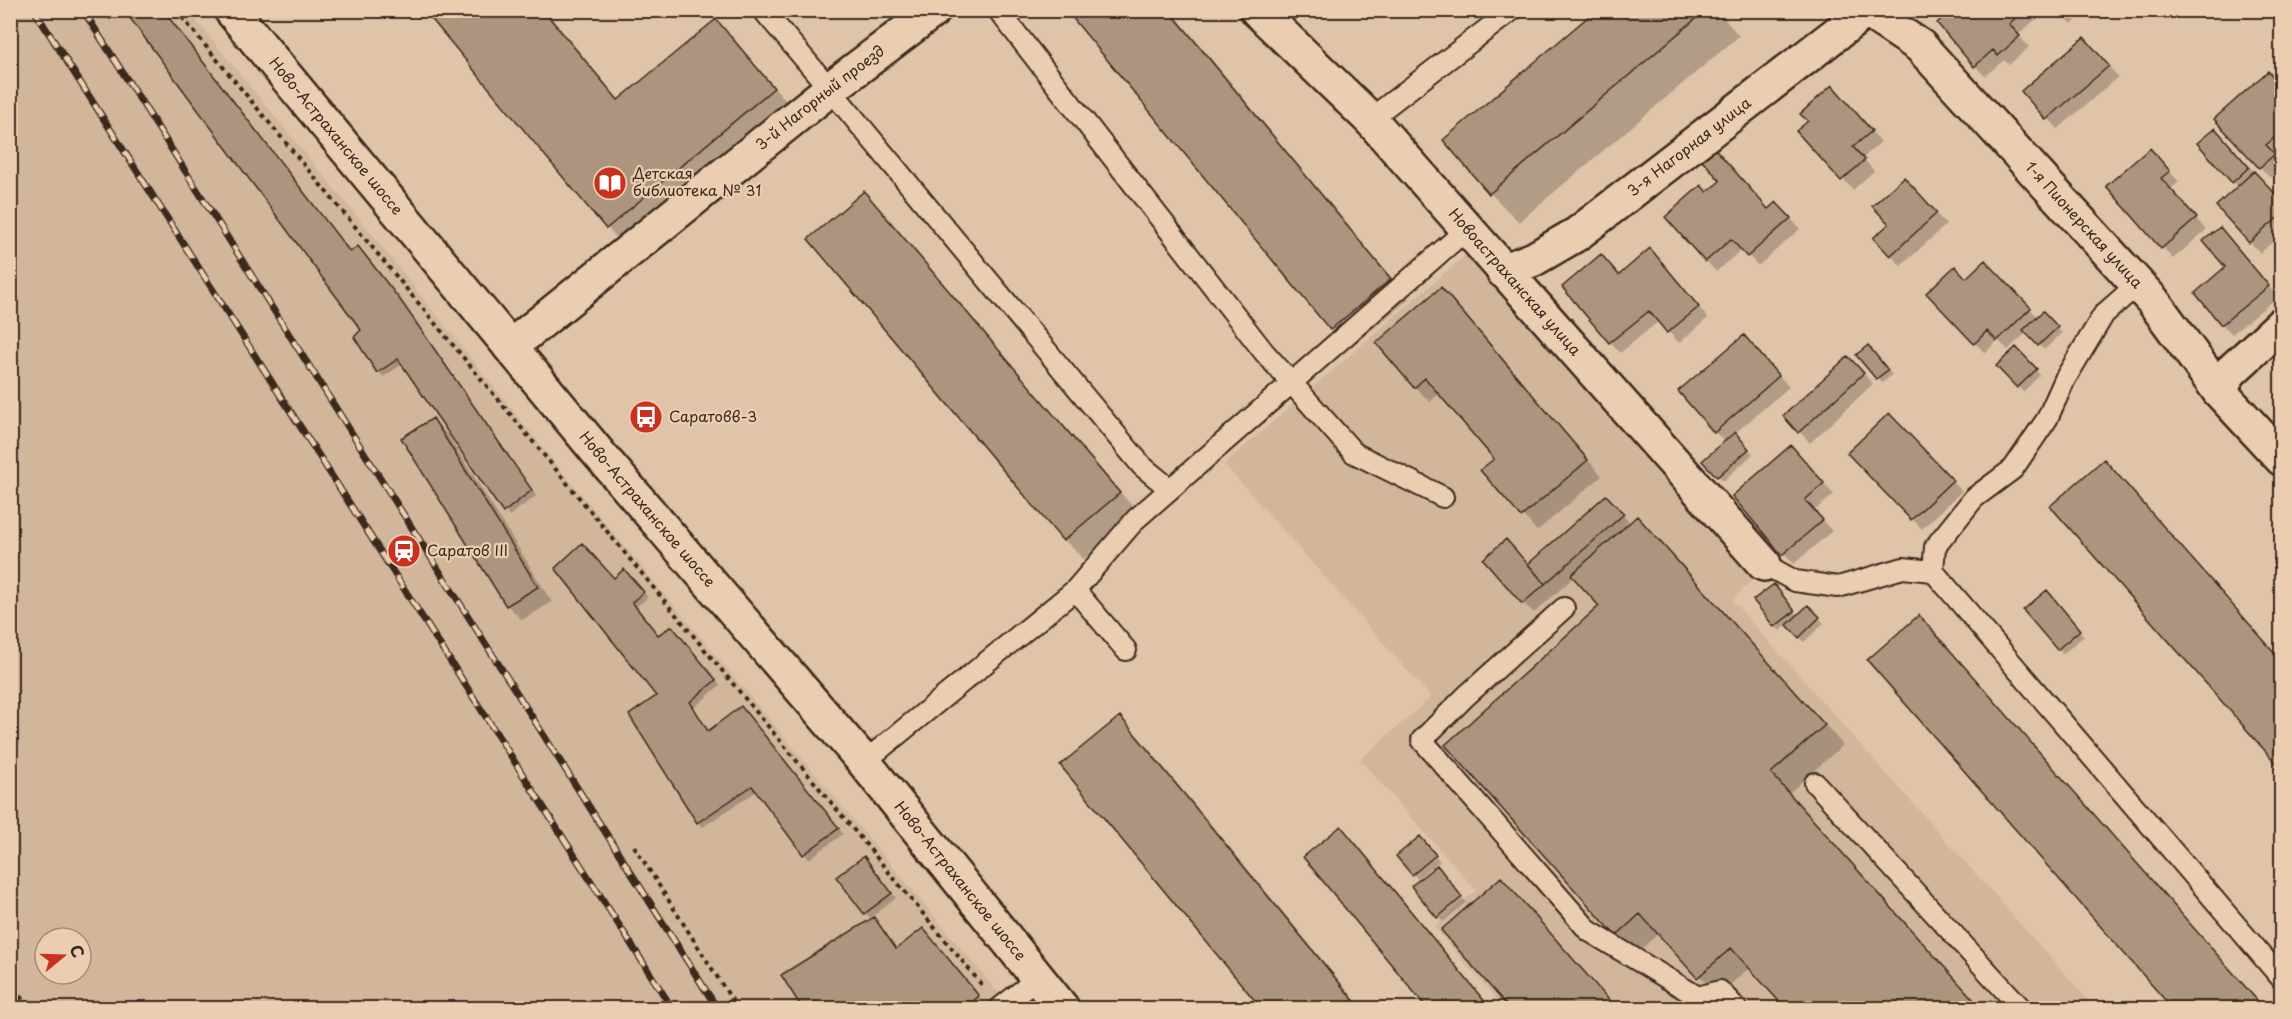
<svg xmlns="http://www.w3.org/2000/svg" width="2292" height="1019" font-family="'Playpen Sans',sans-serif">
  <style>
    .built { fill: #d1b69c; fill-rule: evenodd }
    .shadow { fill: #0003 }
    .building { fill: #ad947e; stroke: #3b2a1e; stroke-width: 1.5 }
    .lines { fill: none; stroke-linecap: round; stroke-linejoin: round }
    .service-casing { stroke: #3b2a1e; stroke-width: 24 }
    .minor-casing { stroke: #3b2a1e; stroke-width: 38 }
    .tertiary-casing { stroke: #3b2a1e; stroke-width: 38 }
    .primary-casing { stroke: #3b2a1e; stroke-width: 38 }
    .path { stroke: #3b2a1e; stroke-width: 4; stroke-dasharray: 4.5 4.5; stroke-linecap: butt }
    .service { stroke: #ebceb2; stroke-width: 20 }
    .minor { stroke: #ebceb2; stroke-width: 33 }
    .tertiary { stroke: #ebceb2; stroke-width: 33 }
    .primary { stroke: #ebceb2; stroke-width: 33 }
    .rail-casing { stroke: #3b2a1e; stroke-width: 7 }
    .rail { stroke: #ebceb2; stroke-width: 4.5; stroke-dasharray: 14; stroke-linecap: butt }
    .labels { text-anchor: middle; stroke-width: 4.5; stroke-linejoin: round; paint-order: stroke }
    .street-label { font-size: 15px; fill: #3b2a1e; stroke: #ebceb2 }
    .poi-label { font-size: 15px; fill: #3b2a1e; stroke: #ebceb2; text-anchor: start }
  </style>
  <rect width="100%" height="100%" fill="#e0c4a9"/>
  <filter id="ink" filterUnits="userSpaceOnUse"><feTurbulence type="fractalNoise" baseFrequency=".0167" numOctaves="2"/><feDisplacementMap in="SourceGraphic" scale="12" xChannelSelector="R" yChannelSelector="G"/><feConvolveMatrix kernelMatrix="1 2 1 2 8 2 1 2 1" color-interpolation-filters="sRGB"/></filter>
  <g filter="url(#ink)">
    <!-- built -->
    <path class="built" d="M10 11H188L371 233 550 457 1011 1008H11ZM45 938H81V974H45Z
      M1469 252 1756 576 1732 600 2095 1008H1504L1434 927 1476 890 1360 760 1431 697 1224 464Z"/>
    <!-- shadow -->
    <path class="shadow" d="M426 10H545L620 101 716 21 735 40 792 108 626 247 607 228Z
      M1068 10H1171L1409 299 1350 348 1331 329Z
      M1598 10H1717L1739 36 1519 222 1490 193Z
      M1953 10H2046L2018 35 2029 47 2009 65 2004 60 1985 76 1975 66Z
      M2059 10H2087V11L2072 24Z
      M2282 15V27L2275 21Z
      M2094 49 2118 77 2058 129 2023 91Z
      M2282 87V151L2275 156 2282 162V167L2270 178 2216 119Z
      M1842 98 1881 142 1863 158 1874 171 1853 190 1798 131Z
      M2219 134 2282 202V234L2260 253 2218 206 2239 187 2233 182Z
      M2160 160 2179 182 2171 189 2206 230 2173 259 2108 186Z
      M1914 189 1946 225 1901 266 1875 238 1891 225Z
      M864 193 883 212 1138 513 1084 559 1064 540 810 239Z
      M1769 211 1787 214 1800 229 1758 266 1742 249 1716 272 1668 217Z
      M2220 229 2278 297 2232 334 2222 324 2228 267Z
      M358 248 406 308 536 496 509 516 403 364 383 377 356 337 363 330 350 254Z
      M1660 261 1708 318 1679 343 1659 321 1620 353 1564 287 1620 276Z
      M1985 262 2038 317 2043 313 2062 333 2044 350 2027 332 2008 350 1998 340 1985 353 1975 343 1967 280Z
      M1441 289 1602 476 1537 531 1482 470 1496 459 1440 393 1430 402 1415 387Z
      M1754 347 1789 387 1734 434 1753 454 1723 481 1704 461 1725 442 1715 432Z
      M2016 349 2040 375 2023 392 1998 366Z
      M1873 352 1892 375 1882 383 1858 355Z
      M1859 368 1873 384 1810 443 1785 416Z
      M433 420 448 435 552 602 522 620 507 605Z
      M1899 425 1962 491 1922 529 1849 453Z
      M1801 457 1834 495 1814 511 1832 531 1794 564 1734 496Z
      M1606 497 1631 524 1637 518 1657 537 1843 745 1789 793 1981 1008H1787L1750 967 1718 996 1659 933 1636 954 1447 746 1602 606 1574 577 1534 613 1523 603 1528 565Z
      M628 576 648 597 636 607 659 636 677 632 720 685 694 708 709 732 745 713 843 834 809 859 757 791 703 827 698 822 659 697 614 580Z
      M1779 591 1798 616 1808 607 1824 623 1804 642 1788 624 1780 631 1775 626Z
      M2052 597 2084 636 2063 654 2025 610Z
      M1919 617 1938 636 2264 1008H2174L1870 660Z
      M1119 718 1139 737 1362 1008H1263L1062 765Z
      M1341 828 1356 843 1491 1008H1429L1305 858Z
      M1425 843 1440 861 1435 865 1466 902 1443 922 1438 917 1432 871 1430 868 1418 879 1413 874Z
      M868 863 896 898 870 918 838 878Z
      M1501 879 1516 894 1616 1008H1511L1443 930Z
      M874 919 897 950 928 934 983 1002 976 1008H803L783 975Z"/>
    <!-- building -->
    <path class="building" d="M124 10H163L350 252 358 246 401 301 532 490 503 513 398 359 377 373 354 337 361 330Z
      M424 10H543L618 100 716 19 774 88 606 229Z
      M1066 10H1169L1391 279 1330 330Z
      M1596 10H1706L1489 194 1443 140Z
      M1951 10H2024L2009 24 2020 36 1998 56 1993 50 1974 67 1937 23Z
      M2084 37 2109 66 2046 120 2021 91Z
      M2268 71 2282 86V131L2266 145 2275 154 2259 168 2214 119Z
      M1832 85 1872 131 1853 147 1865 160 1841 181 1796 131 1808 121 1800 114Z
      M2215 128 2249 167 2232 183 2197 143Z
      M1711 144 1768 209 1776 202 1791 218 1747 257 1731 239 1705 262 1665 217 1701 185 1707 192 1720 181 1698 155Z
      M2150 148 2170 171 2161 178 2197 218 2161 249 2106 186Z
      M2254 171 2282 201V214L2249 243 2216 206Z
      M1904 177 1937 213 1890 256 1873 238 1889 224 1872 206Z
      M864 191 1120 493 1063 541 808 239Z
      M2220 227 2269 286 2221 325 2195 293 2225 267 2203 241Z
      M1650 248 1699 307 1667 333 1649 311 1609 343 1562 287 1601 254 1619 275Z
      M1985 260 2031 308 1997 341 1987 331 1974 344 1926 293 1955 266 1966 278Z
      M1441 287 1588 460 1521 517 1480 470 1494 459 1425 378 1414 388 1376 343Z
      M2043 311 2058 327 2038 346 2023 330Z
      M1744 335 1779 376 1714 433 1678 391Z
      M1868 345 1888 370 1876 379 1856 355Z
      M2016 347 2037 369 2017 388 1996 366Z
      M1848 356 1864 373 1798 433 1783 416Z
      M1889 413 1953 480 1911 520 1847 453Z
      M433 418 538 587 506 606 401 438Z
      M1735 432 1749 449 1717 477 1702 461Z
      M1791 445 1824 483 1805 500 1823 520 1782 555 1732 496Z
      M2104 459 2282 661V770L2050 506Z
      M1606 495 1624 514 1545 584 1528 564Z
      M1637 516 1825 725 1771 773 1981 1008H1785L1731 948 1697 978 1640 914 1616 936 1445 745 1599 606 1571 575Z
      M1506 539 1545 584 1522 604 1483 559Z
      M582 543 614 578 624 569 644 592 632 602 658 635 672 626 716 680 690 702 708 731 741 706 839 828 803 855 752 786 697 823 629 715 656 696 555 568Z
      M1774 584 1795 611 1774 627 1753 600Z
      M2047 590 2080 630 2057 650 2023 610Z
      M1808 605 1820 617 1799 638 1787 625Z
      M1919 615 2264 1008H2172L1867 660Z
      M1120 716 1360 1008H1261L1060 765Z
      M1341 826 1490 1008H1427L1303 857Z
      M1420 836 1436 855 1412 875 1396 856Z
      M864 856 892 893 864 914 836 877Z
      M1437 865 1462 897 1437 918 1411 886Z
      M1501 877 1616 1008H1509L1441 930Z
      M874 917 896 949 923 928 979 996 965 1008H802L781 975Z"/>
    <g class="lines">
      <defs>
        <path id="service" d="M763 10 830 89 1142 466 1170 489
          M998 10 1264 352 1354 453 1443 497
          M1370 119 1512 10
          M2138 284 2104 314 2065 379 2047 419 2013 469 1974 498 1935 547 1933 571 2282 979
          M1764 564 1795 581 1838 587 1903 568 1933 571
          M1075 590 1126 650
          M1564 608 1466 696 1422 740 1589 931 1698 997 1720 991 1736 1008
          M864 762 1075 590 1136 519 1467 229
          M1815 783 2021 1008
          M1000 1008 1038 978"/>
        <g id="minor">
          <path id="s1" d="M1257 10 1370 119 1764 564"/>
          <path id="s2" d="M1867 11 1920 46 2153 301 2219 391 2282 459"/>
          <path id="s3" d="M1503 271 1534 259 1577 234 1867 10"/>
          <path d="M2219 391 2230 372 2282 324"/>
        </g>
        <g id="tertiary">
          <path id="s4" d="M510 347 830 89 934 10"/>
        </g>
        <g id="primary">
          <path id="s5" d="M231 10 600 455 864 762 1062 1008"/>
        </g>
      </defs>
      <!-- service casing -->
      <use href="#service" class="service-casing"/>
      <!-- minor casing -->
      <use href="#minor" class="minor-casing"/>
      <!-- tertiary casing -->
      <use href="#tertiary" class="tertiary-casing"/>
      <!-- primary casing -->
      <use href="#primary" class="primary-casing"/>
      <!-- path -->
      <path class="path" d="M105 10 111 19
        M176 10 982 985
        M634 846 737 1008
        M10 981 28 1008"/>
      <!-- service -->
      <use href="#service" class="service"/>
      <!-- minor -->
      <use href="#minor" class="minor"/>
      <!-- tertiary -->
      <use href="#tertiary" class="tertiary"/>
      <!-- primary -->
      <use href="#primary" class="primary"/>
      <defs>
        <path id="rail" d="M34 10 672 1008
          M83 10 717 1008"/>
      </defs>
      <!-- rail casing -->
      <use href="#rail" class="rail-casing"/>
      <!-- rail -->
      <use href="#rail" class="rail"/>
    </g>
  </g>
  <!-- icons -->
  <defs>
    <symbol id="library-disc" viewBox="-11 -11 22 22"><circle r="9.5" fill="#c8321e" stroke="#ebceb2"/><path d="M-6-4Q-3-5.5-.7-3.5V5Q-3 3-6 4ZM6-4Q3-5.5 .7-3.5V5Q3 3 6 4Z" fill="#fff"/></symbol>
    <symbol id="bus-disc" viewBox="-11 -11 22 22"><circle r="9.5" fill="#c8321e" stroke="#ebceb2"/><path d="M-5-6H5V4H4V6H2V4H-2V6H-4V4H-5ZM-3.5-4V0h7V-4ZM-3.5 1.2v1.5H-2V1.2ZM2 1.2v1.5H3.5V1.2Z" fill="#fff"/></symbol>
    <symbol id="station-disc" viewBox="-11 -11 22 22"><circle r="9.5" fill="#c8321e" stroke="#ebceb2"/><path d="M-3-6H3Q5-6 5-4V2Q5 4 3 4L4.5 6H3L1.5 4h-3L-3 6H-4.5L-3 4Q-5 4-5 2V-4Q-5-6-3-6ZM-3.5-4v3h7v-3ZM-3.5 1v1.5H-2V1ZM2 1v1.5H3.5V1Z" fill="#fff"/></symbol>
  </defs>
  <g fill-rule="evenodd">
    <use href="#library-disc" x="591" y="164" width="38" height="38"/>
    <use href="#bus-disc" x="627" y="398" width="38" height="38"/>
    <use href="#station-disc" x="385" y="532" width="38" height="38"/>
  </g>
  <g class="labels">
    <!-- street labels -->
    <g class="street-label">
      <text dy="5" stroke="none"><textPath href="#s4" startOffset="398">3-й Нагорный проезд</textPath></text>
      <text dy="5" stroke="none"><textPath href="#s5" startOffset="164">Ново-Астраханское шоссе</textPath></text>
      <text dy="5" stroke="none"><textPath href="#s3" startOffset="225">3-я Нагорная улица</textPath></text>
      <text dy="5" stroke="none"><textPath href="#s2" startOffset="306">1-я Пионерская улица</textPath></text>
      <text dy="5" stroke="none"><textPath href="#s1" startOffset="375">Новоастраханская улица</textPath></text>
      <text dy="5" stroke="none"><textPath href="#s5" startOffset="650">Ново-Астраханское шоссе</textPath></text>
      <text dy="5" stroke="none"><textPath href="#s5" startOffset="1136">Ново-Астраханское шоссе</textPath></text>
    </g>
    <!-- poi labels -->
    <g class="poi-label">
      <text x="633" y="179">Детская<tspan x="633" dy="17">библиотека № 31</tspan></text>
      <text x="669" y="422">Саратовв-3</text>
      <text x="427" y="556">Саратов III</text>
    </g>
  </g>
  <!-- margin -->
  <rect width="2292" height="1019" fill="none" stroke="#ebceb2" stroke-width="36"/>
  <rect x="18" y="18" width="2256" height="983" fill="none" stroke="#3b2a1e" stroke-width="2" filter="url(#ink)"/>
  <!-- north arrow -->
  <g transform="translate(63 956) rotate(71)"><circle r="28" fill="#ebceb2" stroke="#a58c77" stroke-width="1.5"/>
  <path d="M0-4.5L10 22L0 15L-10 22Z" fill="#c8321e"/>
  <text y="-9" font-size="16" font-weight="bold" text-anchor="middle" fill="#3b2a1e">С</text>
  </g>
</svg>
